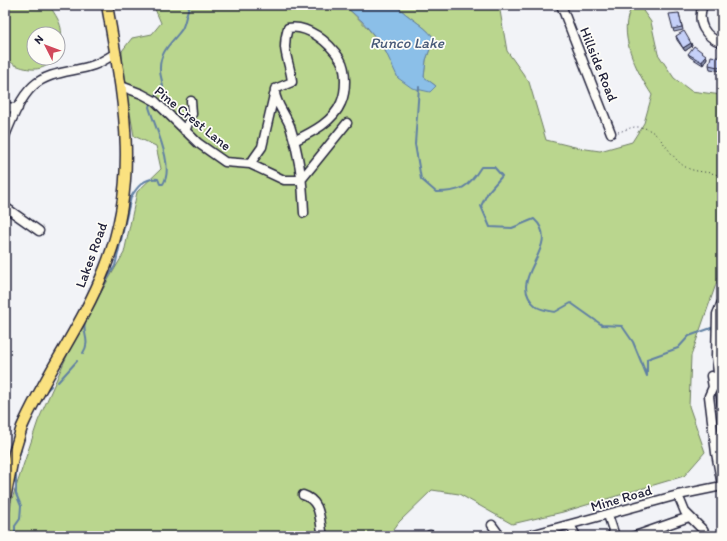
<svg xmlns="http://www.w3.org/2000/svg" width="727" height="541" font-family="Itim,sans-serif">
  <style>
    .green { fill: #bad68e; stroke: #6e7c64 }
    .water { fill: #8bbfe8; stroke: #6180a3 }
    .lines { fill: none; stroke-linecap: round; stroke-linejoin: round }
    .stream { stroke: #6180a3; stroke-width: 2 }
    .minor-casing { stroke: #22223b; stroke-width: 11 }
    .major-casing { stroke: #22223b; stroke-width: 13 }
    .path { stroke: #22223b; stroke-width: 1; stroke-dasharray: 1 3; stroke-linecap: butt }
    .minor { stroke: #fdfcf7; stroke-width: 8 }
    .major { stroke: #fae180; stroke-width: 10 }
    .wall { fill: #a9b3d5; stroke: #22223b }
    .shaded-wall { fill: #8a92ae; stroke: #22223b }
    .building { fill: #c5d0f8; stroke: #22223b }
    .labels { text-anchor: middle; stroke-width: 3.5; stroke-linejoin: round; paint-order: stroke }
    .street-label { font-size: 14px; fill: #22223b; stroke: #fdfcf7 }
    .water-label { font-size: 15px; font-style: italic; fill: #475978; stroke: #fdfcf7 }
  </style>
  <rect width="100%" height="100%" fill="#f2f3f7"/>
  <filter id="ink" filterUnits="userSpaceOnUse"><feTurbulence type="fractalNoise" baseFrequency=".025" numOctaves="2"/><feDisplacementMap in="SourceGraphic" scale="8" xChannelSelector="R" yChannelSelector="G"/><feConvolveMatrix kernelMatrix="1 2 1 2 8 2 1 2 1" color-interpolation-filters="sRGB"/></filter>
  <g filter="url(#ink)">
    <!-- green -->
    <path class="green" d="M5 5 25 6 49 5C59 20 66 30 58 48V34H34V58H53C47 71 30 71 18 66 13 65 9 60 5 57Z
      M155 5H344C367 26 388 48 398 78L436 86 424 77 426 60 434 38C422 23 409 19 396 5H499L507 51 529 82 546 140 579 148 600 151 632 142 644 123 652 95C637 72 615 31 633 6L641 8 651 22 658 54 674 78 691 91 722 95V267L691 356 689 406 705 452 684 476 563 512 512 524 459 494 432 490 399 522 389 536H5L12 499 38 421 77 333 124 253 137 192 161 169 156 146 134 136 123 72 122 51 132 38 152 34 161 23 155 9Z"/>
    <!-- water -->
    <path class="water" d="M344 5H396C409 19 422 23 434 38L426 60 424 77 436 86 430 92 412 88 398 78 383 46 362 21Z"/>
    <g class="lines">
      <!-- stream -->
      <path class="stream" d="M419 87 415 144 421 179 436 192C461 192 468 188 481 167H494L502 176 488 192 481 206 490 227 512 228 534 219C565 247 502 279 537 307 542 310 550 311 555 312L571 303 602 325 622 326 633 342 647 376V359L678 348 689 336 714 327
        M154 97 163 88C163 82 160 76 160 70 159 51 173 42 182 29 186 21 186 12 190 5
        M100 291 115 266 131 197C137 187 145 177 158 179L160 184H163C175 167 155 127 149 107L150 104
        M83 353C92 339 80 333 86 318
        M58 382 77 361
        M45 392 51 386
        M23 439 31 419
        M18 458 21 450V445
        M15 536V526L20 519 21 506 16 494V468"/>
      <defs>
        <path id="minor" d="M561 5 611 133
          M703 5C696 23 705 37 722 43
          M121 86 142 94 155 101 198 143 225 162 250 164 284 180H301L347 123
          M5 107 18 108
          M185 131 192 114 191 101
          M5 136C12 119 20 98 33 86 49 71 75 72 94 65 102 62 109 57 116 53
          M294 141C312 132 333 122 341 103 346 92 347 70 340 59 329 42 307 24 288 28 286 34 285 41 285 47 286 59 291 69 292 82L275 89C273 100 286 115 290 126 299 154 303 184 304 213
          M250 164 262 147 274 95
          M5 207 39 231
          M722 355 716 356 722 405
          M716 356 717 314 722 302
          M711 376 713 387 709 396 716 453 722 485
          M303 495C322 501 319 520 323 536
          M678 495 685 512 703 530 706 536
          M608 515 615 536
          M492 525 500 536
          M570 525 576 536
          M429 536 430 535
          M527 536 678 495 722 486
          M635 536 689 517"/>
        <path id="major" d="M5 498 14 453 22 427C46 373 83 324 105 268 141 177 123 98 107 5"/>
      </defs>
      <!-- minor casing -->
      <use href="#minor" class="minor-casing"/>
      <!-- major casing -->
      <use href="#major" class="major-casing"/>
      <!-- path -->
      <path class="path" d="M618 132C624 131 630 127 636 127 660 126 667 155 684 166 695 174 711 170 722 177"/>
      <!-- minor -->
      <use href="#minor" class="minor"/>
      <!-- major -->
      <use href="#major" class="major"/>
    </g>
    <!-- wall -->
    <path class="wall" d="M667 5H678L677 10 668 8Z
      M679 13 683 30 674 32 673 29Z
      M676 36 691 43 692 46 685 51 677 40Z
      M688 54 706 55 707 58 703 65 690 57Z
      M722 58V71L710 69 709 65Z"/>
    <!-- shaded-wall -->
    <path class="shaded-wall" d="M676 5H678L677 10 676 7Z
      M691 43 692 46 685 51 683 48Z
      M706 55 707 58 703 65 702 62Z"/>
    <!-- building -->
    <path class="building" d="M667 5H676V7Z
      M679 13 682 27 673 29 669 14Z
      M684 31 691 43 683 48 676 36Z
      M694 46 706 55 702 62 688 54Z
      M711 56 722 58V68L709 65Z"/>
  </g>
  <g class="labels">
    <!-- street labels -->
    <g class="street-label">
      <text transform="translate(599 64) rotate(68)" y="5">Hillside Road</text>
      <text transform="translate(193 118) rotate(39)" y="5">Pine Crest Lane</text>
      <text transform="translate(91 255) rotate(-70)" y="5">Lakes Road</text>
      <text transform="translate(621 498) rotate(-16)" y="5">Mine Road</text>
    </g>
    <!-- water labels -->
    <g class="water-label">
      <text x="407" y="48">Runco Lake</text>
    </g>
  </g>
  <!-- margin -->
  <rect width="727" height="541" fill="none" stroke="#fdfcf7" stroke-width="20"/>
  <rect x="10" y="10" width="707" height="521" fill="none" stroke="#22223b" stroke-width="1.5" filter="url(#ink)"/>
  <!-- north arrow -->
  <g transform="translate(46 46) rotate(312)"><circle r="19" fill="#fdfcf7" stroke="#a5a5ac"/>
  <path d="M0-3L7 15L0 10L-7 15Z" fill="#d1495b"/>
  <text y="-6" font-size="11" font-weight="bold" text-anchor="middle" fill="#22223b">N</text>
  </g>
</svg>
